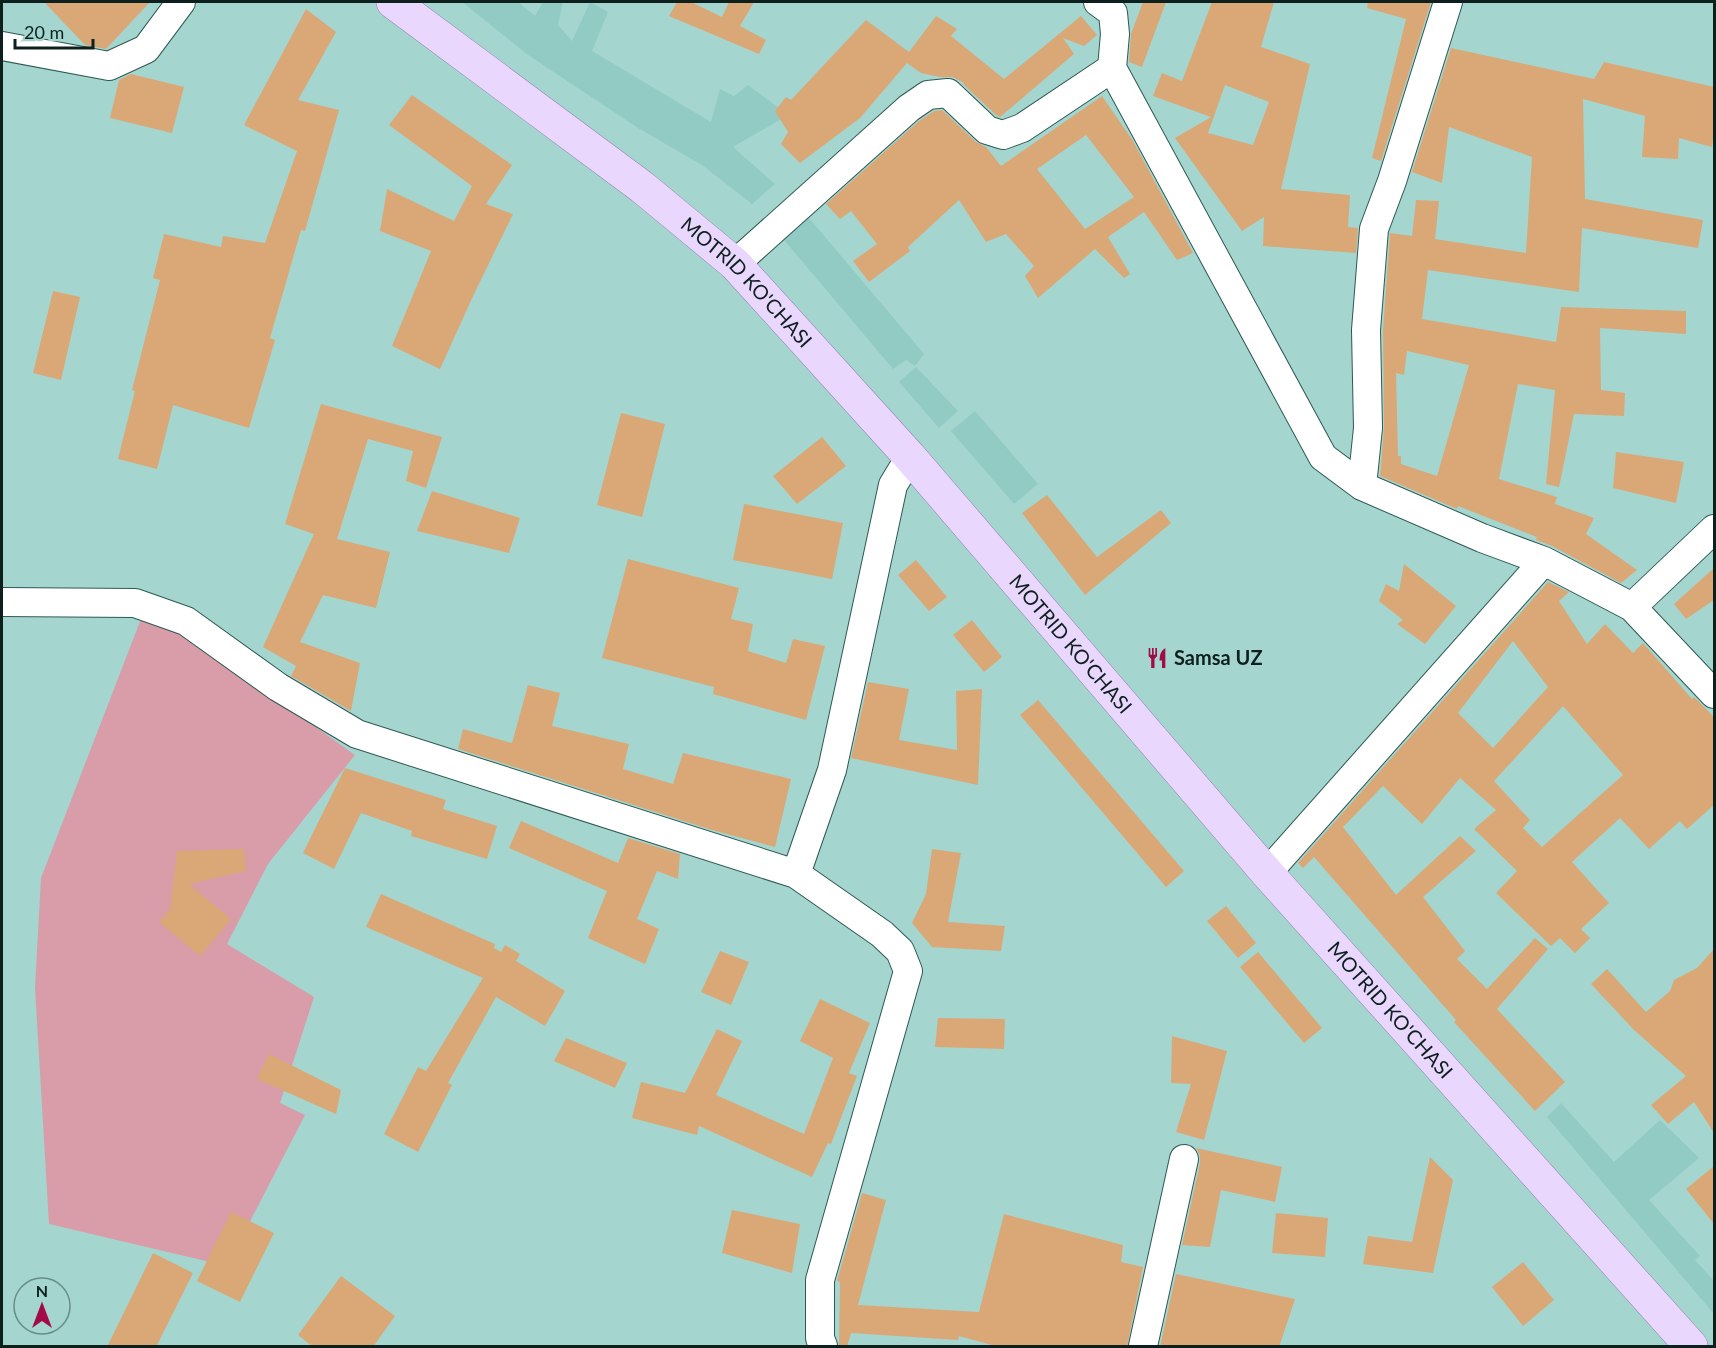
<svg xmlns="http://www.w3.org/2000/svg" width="1716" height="1348" font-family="Lato,sans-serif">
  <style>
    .built { fill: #92cbc4 }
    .green { fill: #d89da8 }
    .building { fill: #daa876; fill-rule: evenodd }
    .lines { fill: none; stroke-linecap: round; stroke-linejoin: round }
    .street-casing { stroke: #2d5954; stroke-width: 30 }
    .primary-casing { stroke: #9486af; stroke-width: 34 }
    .street { stroke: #fff; stroke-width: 28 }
    .primary { stroke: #ead7fe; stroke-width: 33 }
    .labels { text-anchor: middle; stroke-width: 5; stroke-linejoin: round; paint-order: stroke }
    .street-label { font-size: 20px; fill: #0d201e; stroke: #a5d5cf }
    .poi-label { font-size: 20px; font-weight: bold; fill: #0d201e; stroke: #a5d5cf; text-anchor: start }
  </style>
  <rect width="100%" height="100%" fill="#a5d5cf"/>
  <!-- built -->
  <path class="built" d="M462 2H518L535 16 543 2H563L558 25 572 41 590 2 608 12 592 51 711 122 720 89 734 96 748 85 788 115 733 147 775 184 752 204 702 165 638 128 528 55Z
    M804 212 924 354 915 366 906 360 893 369 779 234Z
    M916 367 958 411 939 428 899 382Z
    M975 411 1038 484 1014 504 951 431Z
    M1561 1103 1614 1162 1660 1120 1699 1158 1649 1200 1700 1256 1695 1260 1714 1281V1314L1547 1117Z"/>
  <!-- green -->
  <path class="green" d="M146 606 355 755 268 864 227 944 314 997 280 1103 305 1115 227 1266 49 1224 35 988 41 878Z"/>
  <!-- building -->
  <path class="building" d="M44 2H150L106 49 85 45Z
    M677 2H691L722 17 729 2H754L740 26 766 40 759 54 669 16Z
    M1143 2H1166L1142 67 1129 62 1131 34Z
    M1212 2H1274L1261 47 1310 64 1281 189 1350 195 1348 227 1358 228 1356 253 1263 246 1264 217 1242 231 1175 138 1211 117 1153 96 1162 73 1182 81ZM1225 85 1269 102 1253 145 1208 133Z
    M1368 2H1431L1381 161 1372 158 1406 19 1367 8Z
    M306 9 336 32 298 100 339 110 305 231 301 230 270 338 275 340 249 428 173 405 157 469 118 459 135 391 132 390 160 280 153 278 164 234 221 247 223 236 265 243 297 151 244 125Z
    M936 16 957 29 951 36 1004 79 1081 16 1097 35 1084 46 1063 38 1074 54 1000 117 996 115 963 84 964 83 953 77H940L921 73 907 63 860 118 800 163 781 144 788 132 775 111 786 97 791 100 866 20 909 52Z
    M1451 48 1594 79 1604 62 1714 87V132L1712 147 1679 138 1678 159 1642 157 1645 116 1583 99 1585 199 1703 220 1698 248 1582 228 1579 292 1428 270 1422 319 1556 342 1561 307 1686 311V334L1600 328 1601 390 1625 393 1624 416 1574 414 1559 487 1546 484 1555 390 1518 384 1499 479 1557 497 1555 504 1594 518 1586 534 1637 570 1621 583 1552 546 1536 540 1537 537 1458 506 1457 509 1380 476 1384 428 1383 330 1390 233 1412 236 1416 200 1439 201 1435 239 1526 253 1532 157 1449 127 1442 183 1412 172ZM1407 351 1469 365 1437 476 1401 464V456H1398L1396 373 1404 375Z
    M131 74 184 87 172 133 110 118 119 80Z
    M412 95 512 165 486 204 513 214 474 294 440 369 392 346 431 251 380 231 387 189 454 221 472 186 389 125Z
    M1102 96 1133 141 1193 253 1177 260 1144 212 1108 237 1130 274 1124 278 1095 249 1038 298 1025 276 1034 266 1006 234 986 242 959 200 908 247 910 251 869 282 853 261 877 244 851 211 840 219 826 204 919 121 934 111 942 110 976 142 986 147 1001 166ZM1086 135 1134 197 1085 229 1037 169Z
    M53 291 80 297 61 380 33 373Z
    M321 404 442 437 426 488 406 481 413 451 368 439 337 539 390 552 376 608 323 595 300 642 360 663 351 711 291 676 296 666 263 647 314 534 285 524Z
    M621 413 665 424 642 517 597 505Z
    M822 437 846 466 797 504 773 476Z
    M1616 452 1684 462 1676 503 1613 488Z
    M432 491 520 518 509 553 417 531Z
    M1047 495 1097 557 1161 510 1171 523 1085 595 1022 513Z
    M744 504 843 523 832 579 733 560Z
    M628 559 739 588 731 619 753 624 748 651 786 663 793 639 825 646 806 720 713 694 714 687 602 658Z
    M916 560 947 597 929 611 898 575Z
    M1404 564 1456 606 1425 644 1397 624 1403 620 1379 601 1386 584 1399 591Z
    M1714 568V600L1686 619 1674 604Z
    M1548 582 1569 592 1559 601 1587 644 1605 624 1633 653 1643 643 1692 699 1694 697 1714 717V805L1687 829 1680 821 1649 849 1620 818 1572 862 1609 903 1581 929 1590 938 1575 953 1560 938 1551 946 1496 893 1517 871 1474 829 1496 810 1460 778 1422 824 1383 786 1343 827 1396 895 1460 836 1476 851 1423 897 1465 951 1457 959 1487 989 1535 938 1548 949 1497 1009 1565 1082 1535 1111 1454 1022 1456 1020 1314 857 1303 868 1298 863ZM1513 641 1548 687 1493 748 1458 713ZM1563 706 1623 775 1542 847 1523 828 1530 820 1494 781Z
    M972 620 1002 657 984 672 953 635Z
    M868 682 909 689 899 740 957 750 956 691 982 689 978 785 851 758Z
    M528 685 560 693 552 726 629 744 623 769 673 784 683 753 791 779 775 847 712 830 458 749 463 729 512 743Z
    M1038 700 1184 871 1166 887 1020 715Z
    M345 768 446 800 443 809 497 826 487 859 411 836 412 831 361 813 334 869 303 853Z
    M521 821 618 863 628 838 680 854 678 879 657 871 637 919 659 929 645 964 588 938 607 891 509 848Z
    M244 849 246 871 189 884 231 919 200 956 159 922 170 909 177 851Z
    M932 849 961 853 948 922 1005 926 1001 951 932 947 912 923 926 894Z
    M381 894 495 944 494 948 501 952 505 945 520 954 516 961 565 991 545 1026 496 997 448 1083 452 1085 418 1152 384 1134 418 1067 426 1071 483 978 366 927Z
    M1226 906 1256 943 1238 958 1207 921Z
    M1714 949V1133L1694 1102 1668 1124 1651 1105 1686 1076 1634 1030 1591 984 1607 969 1646 1012 1670 991 1674 980 1697 968Z
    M720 951 749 962 731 1005 701 992Z
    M1258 952 1322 1028 1304 1043 1240 967Z
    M820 999 870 1023 849 1073 857 1076 831 1144 828 1143 812 1177 699 1126 697 1135 632 1118 641 1082 685 1093 717 1029 742 1041 716 1095 804 1134 833 1058 800 1041Z
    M938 1018 1005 1019 1004 1049 935 1047Z
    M1172 1036 1227 1051 1204 1140 1176 1132 1191 1084 1171 1083Z
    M566 1038 627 1063 615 1088 554 1061Z
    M269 1054 341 1090 336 1114 257 1079Z
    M1196 1148 1282 1167 1275 1202 1221 1190 1210 1247 1182 1245 1200 1163V1155Z
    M1430 1157 1453 1180 1433 1273 1363 1264 1368 1236 1412 1242Z
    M1714 1166V1224L1686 1189Z
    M862 1193 886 1200 858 1305 979 1312 1004 1214 1123 1245 1121 1262 1143 1267 1127 1347H999L959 1336 958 1340 851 1333 847 1347H839L840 1282 837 1281Z
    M732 1210 800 1224 792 1273 722 1253Z
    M231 1212 274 1233 240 1302 197 1281Z
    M1276 1213 1328 1218 1325 1257 1272 1253Z
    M153 1253 193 1273 156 1347H107Z
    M1523 1262 1554 1300 1523 1326 1492 1287Z
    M1176 1274 1295 1299 1279 1347H1160Z
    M341 1276 395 1316 373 1347H313L298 1335Z"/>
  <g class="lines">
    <defs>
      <path id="street" d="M1098 2 1113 13 1115 34 1112 68 1323 457 1362 486 1482 538 1544 561 1632 607 1714 694
        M2 46 109 66 146 49 181 2
        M735 264 909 108 928 95 948 93 987 130 1003 135 1022 128 1112 68
        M1362 486 1368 428 1366 330 1374 229 1392 181 1448 2
        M2 602 135 603 186 621 278 687 357 734 796 874
        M1632 607 1714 529
        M1267 873 1544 561
        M823 1346 820 1338V1280L908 971 900 951 882 934 796 874 832 770 893 485 910 457
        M1143 1346 1184 1159"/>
      <g id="primary">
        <path id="s1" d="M393 2 642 187 735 264 910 457 1267 873 1691 1346"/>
      </g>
    </defs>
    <!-- street casing -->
    <use href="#street" class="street-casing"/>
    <!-- primary casing -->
    <use href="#primary" class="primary-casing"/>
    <!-- street -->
    <use href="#street" class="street"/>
    <!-- primary -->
    <use href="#primary" class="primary"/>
  </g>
  <!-- icons -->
  <defs>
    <symbol id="restaurant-bare" viewBox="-9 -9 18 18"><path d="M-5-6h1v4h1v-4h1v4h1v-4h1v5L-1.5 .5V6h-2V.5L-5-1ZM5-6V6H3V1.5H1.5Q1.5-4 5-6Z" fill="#a20a48" stroke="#a5d5cf" stroke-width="2.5" paint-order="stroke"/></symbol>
  </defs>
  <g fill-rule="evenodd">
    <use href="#restaurant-bare" x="1142" y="643" width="30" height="30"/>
  </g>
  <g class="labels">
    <!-- street labels -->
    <g class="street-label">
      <text dy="7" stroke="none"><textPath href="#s1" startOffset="452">MOTRID KO'CHASI</textPath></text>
      <text dy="7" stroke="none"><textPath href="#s1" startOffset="938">MOTRID KO'CHASI</textPath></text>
      <text dy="7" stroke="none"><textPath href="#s1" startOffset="1424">MOTRID KO'CHASI</textPath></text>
    </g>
    <!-- poi labels -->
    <g class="poi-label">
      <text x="1174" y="665">Samsa UZ</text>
    </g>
  </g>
  <!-- border -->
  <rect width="1716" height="1348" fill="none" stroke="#0d201e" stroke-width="6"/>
  <!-- north arrow -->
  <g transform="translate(42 1306)"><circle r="28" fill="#a5d5cf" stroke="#688d88" stroke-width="1.5"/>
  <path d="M0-4.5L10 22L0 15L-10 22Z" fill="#a20a48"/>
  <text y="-9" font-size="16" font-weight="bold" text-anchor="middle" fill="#0d201e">N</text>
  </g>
  <!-- scale -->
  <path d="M15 39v9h78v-9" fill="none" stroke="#0d201e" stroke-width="3"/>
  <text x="24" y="39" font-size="18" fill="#0d201e" stroke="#a5d5cf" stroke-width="4.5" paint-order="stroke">20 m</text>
</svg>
